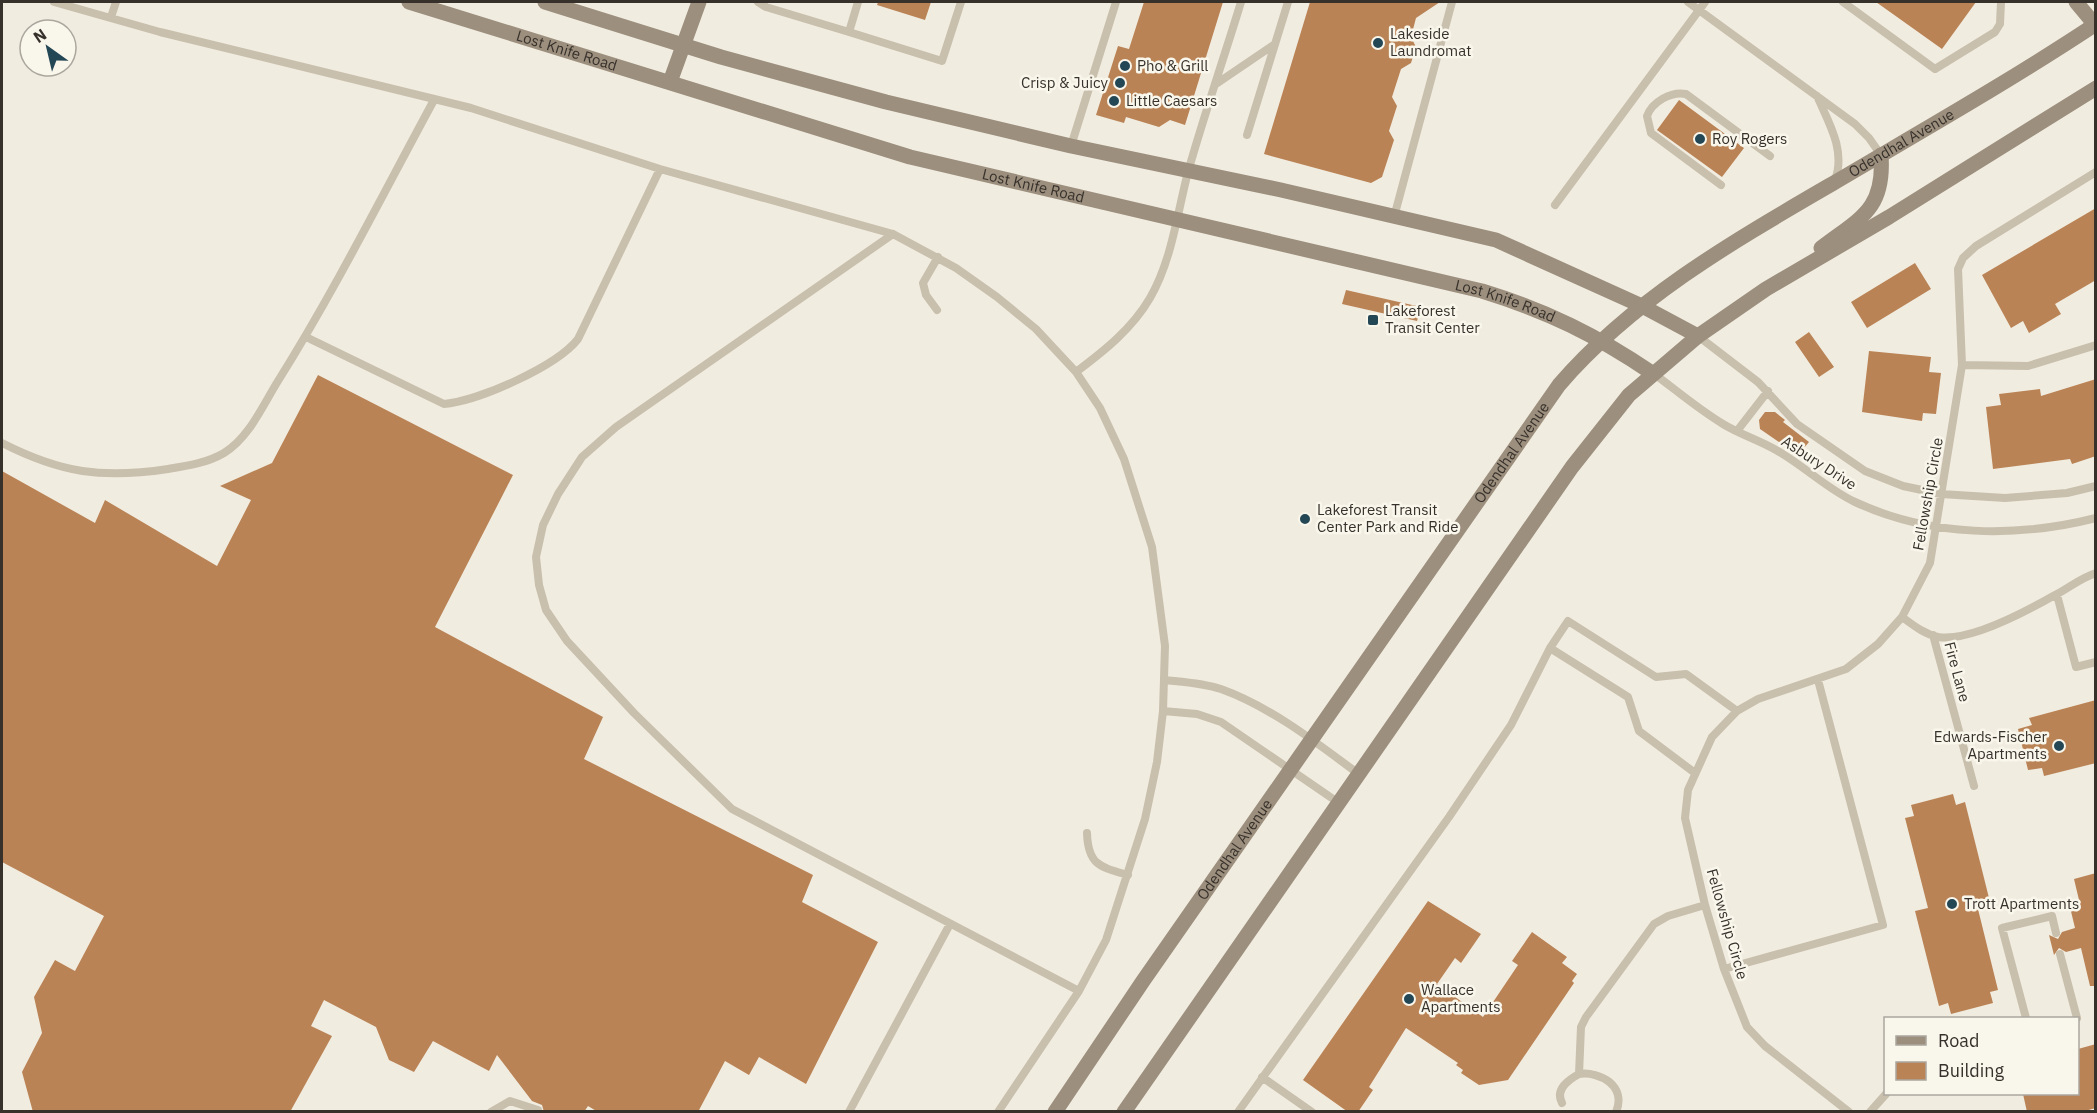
<svg xmlns="http://www.w3.org/2000/svg" width="2097" height="1113" font-family="'IBM Plex Sans',sans-serif">
  <style>
    .building { fill: #ba8355 }
    .lines { fill: none; stroke-linecap: round; stroke-linejoin: round }
    .lane { stroke: #c8bfad; stroke-width: 8 }
    .secondary { stroke: #9c8f7e; stroke-width: 15 }
    .poi-dot { fill: #244755; stroke: #f9f6ec; stroke-width: 2 }
    .labels { text-anchor: middle; stroke-width: 5; stroke-linejoin: round; paint-order: stroke }
    .poi-label { font-size: 15px; fill: #37312b; stroke: #f9f6ec; text-anchor: start }
    .street-label { font-size: 15px; fill: #37312b; stroke: #f9f6ec }
  </style>
  <rect width="100%" height="100%" fill="#f1ece0"/>
  <!-- building -->
  <path class="building" d="M878 2H931L925 20 877 5Z
    M1144 2H1223L1185 125 1170 120 1159 127 1126 117 1124 123 1096 115 1118 46 1129 49Z
    M1310 2H1440L1416 18 1411 37 1416 47 1411 63 1401 69 1392 97 1397 106 1389 131 1394 140 1382 177 1371 183 1264 154Z
    M1876 2H1976L1942 49Z
    M1679 100 1744 148 1722 177 1657 130Z
    M2096 208V280L2055 304 2061 314 2029 333 2023 321 2011 328 1982 275Z
    M1915 263 1931 289 1867 328 1851 302Z
    M1346 290 1421 307 1417 321 1342 304Z
    M1809 332 1834 367 1819 377 1795 342Z
    M1869 351 1931 357 1929 372 1941 373 1936 414 1923 413 1922 421 1862 412Z
    M318 375 513 475 435 627 603 717 584 759 813 875 802 902 878 942 806 1084 759 1057 749 1075 725 1061 698 1112H598L588 1106 584 1112H544L542 1105 532 1101 497 1055 489 1071 433 1041 414 1072 389 1060 376 1027 324 1000 311 1026 332 1036 290 1112H33L22 1072 42 1033 34 997 55 960 75 971 104 916 2 862V471L95 523 105 500 217 566 251 500 220 486 272 463Z
    M2096 379V456L2072 464 2070 459 1993 469 1986 407 2001 405 1999 394 2040 389 2041 396Z
    M1765 412H1775L1785 420 1783 422 1809 442 1798 455 1760 429 1759 420Z
    M2096 700V763L2044 776 2042 768 2028 770 2018 729 2032 725 2029 718Z
    M1953 794 1956 805 1965 802 1989 898 1976 901 1998 990 1990 992 1993 1003 1951 1014 1948 1003 1939 1006 1915 911 1928 908 1905 818 1914 816 1911 805Z
    M2096 873V986H2090L2081 948 2066 952 2059 948 2054 955 2049 935 2058 939 2062 932 2075 928 2069 903 2079 900 2074 879Z
    M1428 901 1481 934 1461 963 1455 958 1437 984 1483 1017 1518 965 1512 961 1532 932 1567 957 1562 963 1577 974 1572 981 1574 983 1508 1080 1479 1085 1461 1073 1463 1070 1456 1065 1458 1063 1406 1028 1369 1087 1373 1090 1358 1112H1348L1303 1080Z
    M2096 1044V1108L2081 1112H2027L2023 1094H2078V1049Z"/>
  <g class="lines">
    <!-- lane -->
    <path class="lane" d="M54 2 160 32 471 108 660 169 893 234 956 268 997 297 1036 329 1076 372 1100 408 1124 459 1152 547 1165 646 1163 711 1157 762 1145 819 1106 940 1079 991 998 1112
      M758 2 766 7 849 32
      M858 2 849 32 942 61 961 2
      M1688 2 1855 124 1869 138 1881 155
      M1843 2 1935 69 1995 32 2000 24 2001 2
      M111 17 116 2
      M1216 84 1275 44
      M1817 96C1829 123 1846 151 1835 180
      M1247 135 1288 2
      M1071 146 1116 2
      M1721 185 1651 133 1647 116C1652 102 1671 91 1686 94L1770 156
      M1555 205 1705 2
      M1394 217 1452 2
      M893 234 616 427 582 457 558 494 543 525 536 557 539 585 546 610 567 641 634 713 732 809 1079 991
      M937 310 926 295 923 283 938 257
      M1698 336 1758 382 1797 424 1865 471 1903 486 1941 494 2005 498 2067 493 2096 486
      M306 337 444 404C479 401 557 366 578 339L660 169
      M1962 365 2028 366 2096 345
      M1076 372C1104 351 1132 329 1150 298 1172 260 1177 214 1188 172 1204 115 1224 58 1241 2
      M1653 373C1676 390 1698 409 1723 424 1739 434 1759 440 1776 450 1803 465 1827 489 1855 502 1930 537 2017 538 2096 518
      M1737 431 1768 391
      M2 443C61 473 102 479 168 469 187 466 207 463 224 453 249 438 263 405 278 381 335 290 383 194 434 100
      M2057 595 2076 667 2096 662
      M1902 617C1913 625 1924 634 1938 637 1970 642 2027 611 2055 595 2069 588 2080 578 2096 573
      M1933 635 1974 786
      M1550 648 1628 697 1639 731 1695 773
      M1165 680C1184 682 1203 683 1221 689 1271 707 1317 743 1360 775
      M1163 711 1197 714 1221 722 1339 803
      M1087 833C1088 865 1100 867 1128 875
      M2060 954 2077 1018
      M1724 969 1883 925 1818 680
      M2026 1018 2002 928 2052 916 2056 933
      M1262 1077 1312 1112
      M1562 1103C1555 1090 1568 1080 1579 1074
      M491 1112 510 1101 538 1110
      M849 1112 950 924
      M1238 1112 1449 817 1511 725 1550 648 1568 621 1656 677 1686 674 1737 711
      M1616 1112C1627 1086 1600 1071 1579 1074L1581 1027 1586 1017 1654 924 1668 916 1705 905
      M1849 1112 1765 1046 1747 1027 1724 969 1705 905 1685 818 1688 790 1712 737 1737 711 1758 699 1846 669 1878 644 1902 617 1930 563 1962 365 1958 269 1963 258 1976 246 2096 172
      M1870 1112 1886 1094"/>
    <!-- secondary -->
    <g class="secondary">
      <path id="s1" d="M409 2 910 157 1482 291C1547 311 1596 335 1652 373"/>
      <path d="M545 2 721 57 886 102 1071 146 1281 190 1496 240 1642 306 1698 336"/>
      <path d="M2076 2 2096 26"/>
      <path d="M670 82 699 2"/>
      <path d="M1821 248C1860 218 1885 210 1881 155"/>
      <path id="s2" d="M1055 1112 1143 981 1559 385C1634 298 1734 241 1832 184 1920 132 2010 81 2096 24"/>
      <path d="M1124 1112 1572 467 1629 395 1698 336 1766 289 1889 217 2096 88"/>
    </g>
  </g>
  <!-- markers -->
  <g class="poi-dot">
    <circle cx="1378" cy="43" r="6"/>
    <circle cx="1125" cy="66" r="6"/>
    <circle cx="1120" cy="83" r="6"/>
    <circle cx="1114" cy="101" r="6"/>
    <circle cx="1700" cy="139" r="6"/>
    <rect x="1367" y="314" width="12" height="12" rx="3"/>
    <circle cx="1305" cy="519" r="6"/>
    <circle cx="2059" cy="746" r="6"/>
    <circle cx="1952" cy="904" r="6"/>
    <circle cx="1409" cy="999" r="6"/>
  </g>
  <g class="labels">
    <!-- poi labels -->
    <g class="poi-label">
      <text x="1390" y="39">Lakeside<tspan x="1390" dy="17">Laundromat</tspan></text>
      <text x="1137" y="71">Pho &amp; Grill</text>
      <text x="1108" y="88" text-anchor="end">Crisp &amp; Juicy</text>
      <text x="1126" y="106">Little Caesars</text>
      <text x="1712" y="144">Roy Rogers</text>
      <text x="1385" y="316">Lakeforest<tspan x="1385" dy="17">Transit Center</tspan></text>
      <text x="1317" y="515">Lakeforest Transit<tspan x="1317" dy="17">Center Park and Ride</tspan></text>
      <text x="2047" y="742" text-anchor="end">Edwards-Fischer<tspan x="2047" dy="17">Apartments</tspan></text>
      <text x="1964" y="909">Trott Apartments</text>
      <text x="1421" y="995">Wallace<tspan x="1421" dy="17">Apartments</tspan></text>
    </g>
    <!-- street labels -->
    <g class="street-label">
      <text dy="5" stroke="none"><textPath href="#s1" startOffset="165">Lost Knife Road</textPath></text>
      <text dy="5" stroke="none"><textPath href="#s2" startOffset="1306">Odendhal Avenue</textPath></text>
      <text dy="5" stroke="none"><textPath href="#s1" startOffset="651">Lost Knife Road</textPath></text>
      <text dy="5" stroke="none"><textPath href="#s1" startOffset="1137">Lost Knife Road</textPath></text>
      <text dy="5" stroke="none"><textPath href="#s2" startOffset="802">Odendhal Avenue</textPath></text>
      <text transform="translate(1819 463) rotate(33)" y="5">Asbury Drive</text>
      <text transform="translate(1928 494) rotate(-80)" y="5">Fellowship Circle</text>
      <text transform="translate(1957 672) rotate(75)" y="5">Fire Lane</text>
      <text dy="5" stroke="none"><textPath href="#s2" startOffset="318">Odendhal Avenue</textPath></text>
      <text transform="translate(1727 924) rotate(74)" y="5">Fellowship Circle</text>
    </g>
  </g>
  <!-- border -->
  <rect width="2097" height="1113" fill="none" stroke="#37312b" stroke-width="6"/>
  <!-- legend -->
  <rect x="1884" y="1017" width="195" height="78" fill="#f9f6ec" stroke="#aba79f" stroke-width="1.5"/>
  <rect x="1896" y="1036" width="30" height="9" fill="#9c8f7e" stroke="#aba79f" stroke-width="1.5"/>
  <text x="1938" y="1047" font-size="18" fill="#37312b">Road</text>
  <rect x="1896" y="1062" width="30" height="18" fill="#ba8355" stroke="#aba79f" stroke-width="1.5"/>
  <text x="1938" y="1077" font-size="18" fill="#37312b">Building</text>
  <!-- north arrow -->
  <g transform="translate(48 48) rotate(326)"><circle r="28" fill="#f9f6ec" stroke="#aba79f" stroke-width="1.5"/>
  <path d="M0-4.5L10 22L0 15L-10 22Z" fill="#244755"/>
  <text y="-9" font-size="16" font-weight="bold" text-anchor="middle" fill="#37312b">N</text>
  </g>
</svg>
